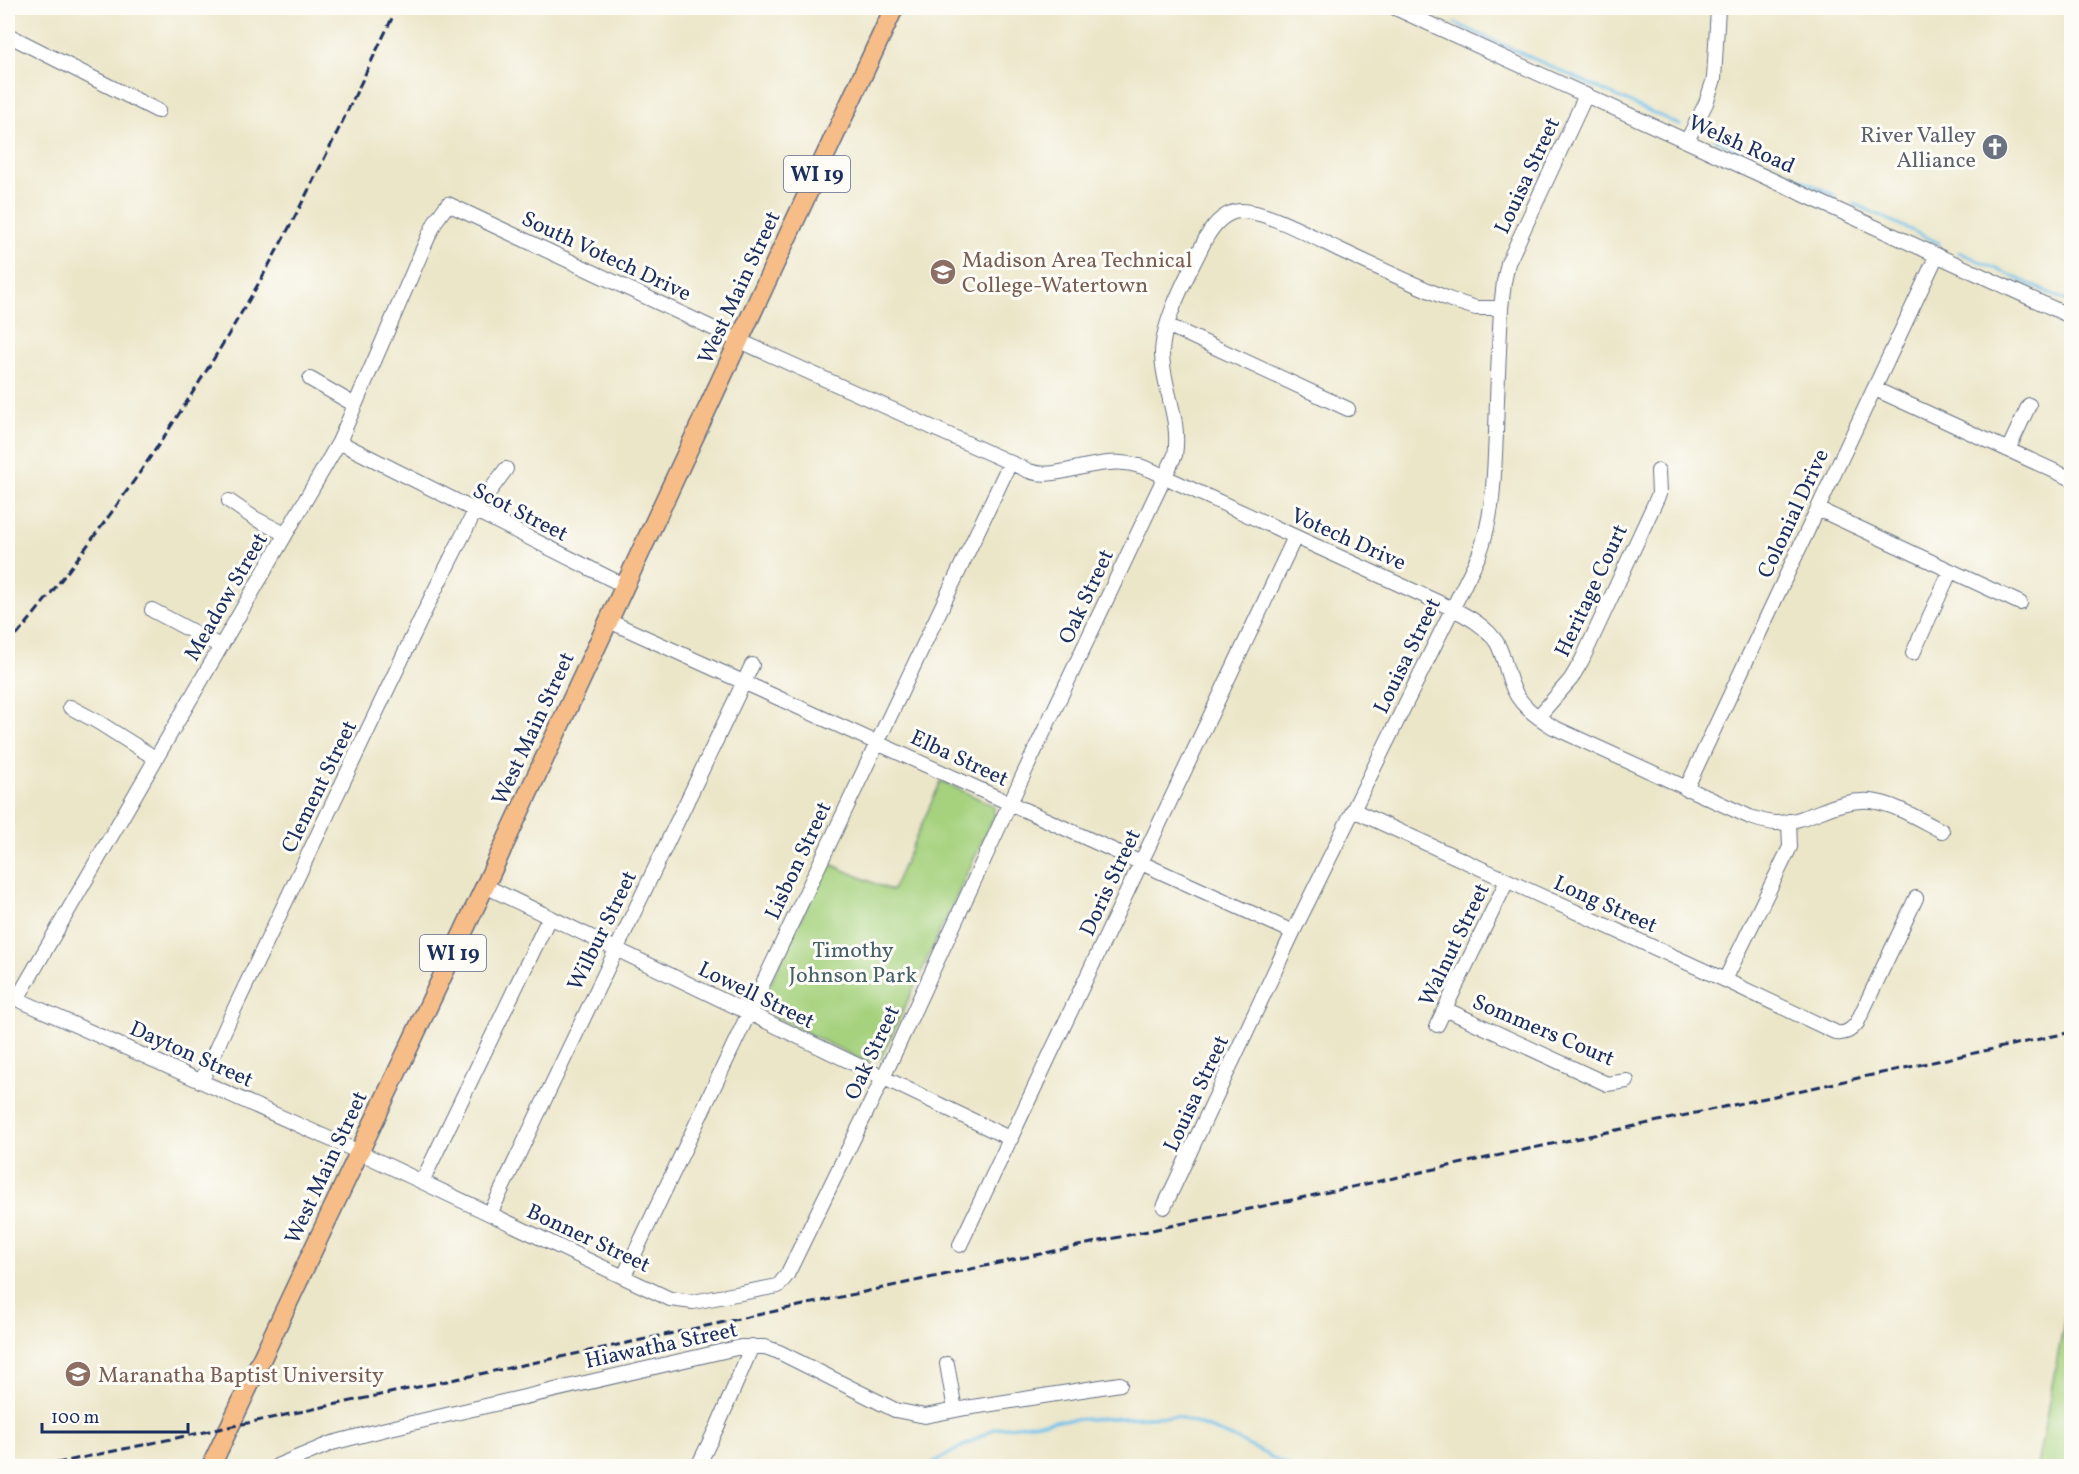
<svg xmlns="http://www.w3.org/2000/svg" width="2079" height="1474" font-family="Vollkorn,serif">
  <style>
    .green { fill: #a6d27e; stroke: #60806e; stroke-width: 1.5 }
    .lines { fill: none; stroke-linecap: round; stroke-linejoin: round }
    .stream { stroke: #6fc0ea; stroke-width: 3 }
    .minor-casing { stroke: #646f83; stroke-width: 16 }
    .major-casing { stroke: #646f83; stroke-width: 21 }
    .minor { stroke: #fff; stroke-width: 14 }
    .major { stroke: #f7bd88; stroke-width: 18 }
    .rail { stroke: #1b2f5e; stroke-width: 3; stroke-dasharray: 9 4.5; stroke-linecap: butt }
    .labels { text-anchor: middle; stroke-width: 6; stroke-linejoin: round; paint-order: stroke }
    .shield { fill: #fdfcf7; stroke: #5f6c8c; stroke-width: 1.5 }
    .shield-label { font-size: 21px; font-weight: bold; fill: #1b2f5e }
    .worship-label { font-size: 22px; fill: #5b616d; stroke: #fdfcf7; text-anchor: end }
    .street-label { font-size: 22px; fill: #1b2f5e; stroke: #fdfcf7 }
    .education-label { font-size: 22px; fill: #785e54; stroke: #fdfcf7; text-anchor: start }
    .park-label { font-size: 22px; fill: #456068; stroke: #fdfcf7 }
  </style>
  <rect width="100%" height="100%" fill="#fdfcf7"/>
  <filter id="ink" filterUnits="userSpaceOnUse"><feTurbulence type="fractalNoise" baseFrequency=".0167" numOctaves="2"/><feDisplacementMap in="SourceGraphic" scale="12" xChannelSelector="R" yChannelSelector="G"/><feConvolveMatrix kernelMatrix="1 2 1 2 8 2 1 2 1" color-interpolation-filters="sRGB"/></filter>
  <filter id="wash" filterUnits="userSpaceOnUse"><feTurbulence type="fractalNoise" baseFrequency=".008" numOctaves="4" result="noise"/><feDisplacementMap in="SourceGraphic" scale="24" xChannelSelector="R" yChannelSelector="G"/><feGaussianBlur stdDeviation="1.35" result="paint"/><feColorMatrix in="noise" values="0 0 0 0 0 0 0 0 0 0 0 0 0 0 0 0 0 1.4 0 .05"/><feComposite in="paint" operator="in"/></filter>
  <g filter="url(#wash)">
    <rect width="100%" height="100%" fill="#ece6c9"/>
    <!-- green -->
    <path class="green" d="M941 781 990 804 994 807V816L881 1058 866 1062 769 1014C761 1007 763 1002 766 992L828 863 892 891Z
      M2071 1284V1466H2037Z"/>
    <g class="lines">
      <!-- stream -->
      <path class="stream" d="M1422 8 1437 14
        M1455 23 1680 125
        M1715 139 1836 196
        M1853 203 1939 243
        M1959 252 2065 300
        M927 1466 994 1429 1061 1420 1177 1416 1230 1436 1289 1466"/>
    </g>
  </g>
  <g filter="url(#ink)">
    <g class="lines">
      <defs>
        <path id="minor" d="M1395 8 2072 317
          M8 35 158 111
          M1687 141 1706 103 1714 79 1718 8
          M1167 325 1348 409
          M310 379 355 405
          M1875 389 2072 479
          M339 442 625 586
          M2008 450 2029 405
          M229 501 254 518 285 534
          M1818 509 2020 603
          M152 610 220 646
          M609 621 1293 932
          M1913 653 1950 572
          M70 707 98 722 155 758
          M1538 717 1571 679 1582 660 1659 494 1658 471
          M1686 789 1937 255
          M1353 810 1725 980 1837 1033C1846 1034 1851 1030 1857 1023L1916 898
          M485 886 1011 1139
          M1725 980 1790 847 1789 821
          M8 995 359 1152 670 1299 693 1302 778 1286 787 1275 883 1078 1010 803 1175 455C1181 419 1163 389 1162 354 1162 320 1191 269 1206 238 1214 224 1224 212 1240 211 1265 210 1315 238 1338 249 1376 267 1413 284 1451 300L1476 308H1501
          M17 999 339 442 429 235 437 219 448 204 740 341 1029 471C1042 476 1056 473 1070 470 1108 461 1130 457 1165 477L1453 609C1469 617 1487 627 1497 643 1504 656 1506 670 1511 683 1518 704 1535 716 1553 727L1750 817C1759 820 1768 823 1777 823 1809 822 1836 798 1871 801 1896 804 1920 820 1942 831
          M1445 1009 1607 1084 1627 1081
          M1437 1025 1507 881
          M202 1080 231 1016 431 598 475 511 506 469
          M422 1182 549 918
          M1164 1207 1293 932 1479 555C1494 515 1494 475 1496 433 1497 391 1499 350 1501 308L1504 282 1508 263 1586 95
          M490 1214 752 665
          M960 1245 1295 537
          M624 1276 1010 463
          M947 1364 955 1410
          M277 1466 332 1443 386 1429 741 1347H765L779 1352 895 1410 925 1416 966 1408 1120 1384
          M698 1466 718 1425 752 1346"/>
        <path id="major" d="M211 1466 485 886 894 8"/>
      </defs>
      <!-- minor casing -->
      <use href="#minor" class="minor-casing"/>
      <!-- major casing -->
      <use href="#major" class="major-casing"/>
      <!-- minor -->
      <use href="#minor" class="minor"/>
      <!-- major -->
      <use href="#major" class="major"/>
      <!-- rail -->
      <path class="rail" d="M8 646C94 543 172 431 240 315 299 217 347 111 397 8
        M43 1466 627 1343 2072 1032"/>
    </g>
  </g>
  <!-- icons -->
  <defs>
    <symbol id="church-disc" viewBox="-11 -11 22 22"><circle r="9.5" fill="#6b7280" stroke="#fdfcf7"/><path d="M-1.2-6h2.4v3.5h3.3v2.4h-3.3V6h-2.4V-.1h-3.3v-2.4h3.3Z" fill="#fff"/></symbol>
    <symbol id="university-disc" viewBox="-11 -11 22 22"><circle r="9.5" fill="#8d6e63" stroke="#fdfcf7"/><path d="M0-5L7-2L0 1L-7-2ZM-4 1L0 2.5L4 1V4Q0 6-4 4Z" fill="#fff"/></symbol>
  </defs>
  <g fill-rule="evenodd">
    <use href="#church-disc" x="1980" y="132" width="30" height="30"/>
    <use href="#university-disc" x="928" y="257" width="30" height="30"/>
    <use href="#university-disc" x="63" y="1359" width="30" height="30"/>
  </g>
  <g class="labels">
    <!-- shield labels -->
    <g class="shield">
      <rect x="784" y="156" width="66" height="36" rx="4.5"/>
      <rect x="420" y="935" width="66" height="36" rx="4.5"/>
    </g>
    <g class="shield-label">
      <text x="817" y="181">WI 19</text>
      <text x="453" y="960">WI 19</text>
    </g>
    <!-- worship labels -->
    <g class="worship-label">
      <text x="1976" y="142">River Valley<tspan x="1976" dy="25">Alliance</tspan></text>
    </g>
    <!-- street labels -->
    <g class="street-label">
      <text transform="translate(1742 143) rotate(24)" y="8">Welsh Road</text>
      <text transform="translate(1526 175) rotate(-65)" y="8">Louisa Street</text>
      <text transform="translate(607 255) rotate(25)" y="8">South Votech Drive</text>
      <text transform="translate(738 287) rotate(-65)" y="8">West Main Street</text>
      <text transform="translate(521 511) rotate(27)" y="8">Scot Street</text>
      <text transform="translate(1792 513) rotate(-65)" y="8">Colonial Drive</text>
      <text transform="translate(1349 538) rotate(24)" y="8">Votech Drive</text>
      <text transform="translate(1590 590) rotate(-65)" y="8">Heritage Court</text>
      <text transform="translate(225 596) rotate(-60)" y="8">Meadow Street</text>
      <text transform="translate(1085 596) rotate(-65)" y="8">Oak Street</text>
      <text transform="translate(1406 655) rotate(-64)" y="8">Louisa Street</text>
      <text transform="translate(532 728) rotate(-65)" y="8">West Main Street</text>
      <text transform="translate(960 757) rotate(25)" y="8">Elba Street</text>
      <text transform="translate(318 786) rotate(-64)" y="8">Clement Street</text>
      <text transform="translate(797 860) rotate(-65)" y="8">Lisbon Street</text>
      <text transform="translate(1109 882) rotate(-65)" y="8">Doris Street</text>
      <text transform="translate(1606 903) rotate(24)" y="8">Long Street</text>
      <text transform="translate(601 930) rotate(-64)" y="8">Wilbur Street</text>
      <text transform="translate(1453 944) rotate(-64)" y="8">Walnut Street</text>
      <text transform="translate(757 994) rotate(26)" y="8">Lowell Street</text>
      <text transform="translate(1544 1029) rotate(23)" y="8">Sommers Court</text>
      <text transform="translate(871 1052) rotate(-65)" y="8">Oak Street</text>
      <text transform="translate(192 1053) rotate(24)" y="8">Dayton Street</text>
      <text transform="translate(1195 1093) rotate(-65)" y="8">Louisa Street</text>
      <text transform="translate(325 1167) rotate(-65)" y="8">West Main Street</text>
      <text transform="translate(589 1237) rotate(25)" y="8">Bonner Street</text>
      <text transform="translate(661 1344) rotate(-12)" y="8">Hiawatha Street</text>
    </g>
    <!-- education labels -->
    <g class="education-label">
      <text x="962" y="267">Madison Area Technical<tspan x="962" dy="25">College-Watertown</tspan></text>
      <text x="98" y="1382">Maranatha Baptist University</text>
    </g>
    <!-- park labels -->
    <g class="park-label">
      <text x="853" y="957">Timothy<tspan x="853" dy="25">Johnson Park</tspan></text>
    </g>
  </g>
  <!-- margin -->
  <rect width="2079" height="1474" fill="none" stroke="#fdfcf7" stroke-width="30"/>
  <!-- scale -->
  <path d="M42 1423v9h146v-9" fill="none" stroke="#1b2f5e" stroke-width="3"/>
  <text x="51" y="1423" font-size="18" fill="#1b2f5e" stroke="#fdfcf7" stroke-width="4.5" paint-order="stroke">100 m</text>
</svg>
